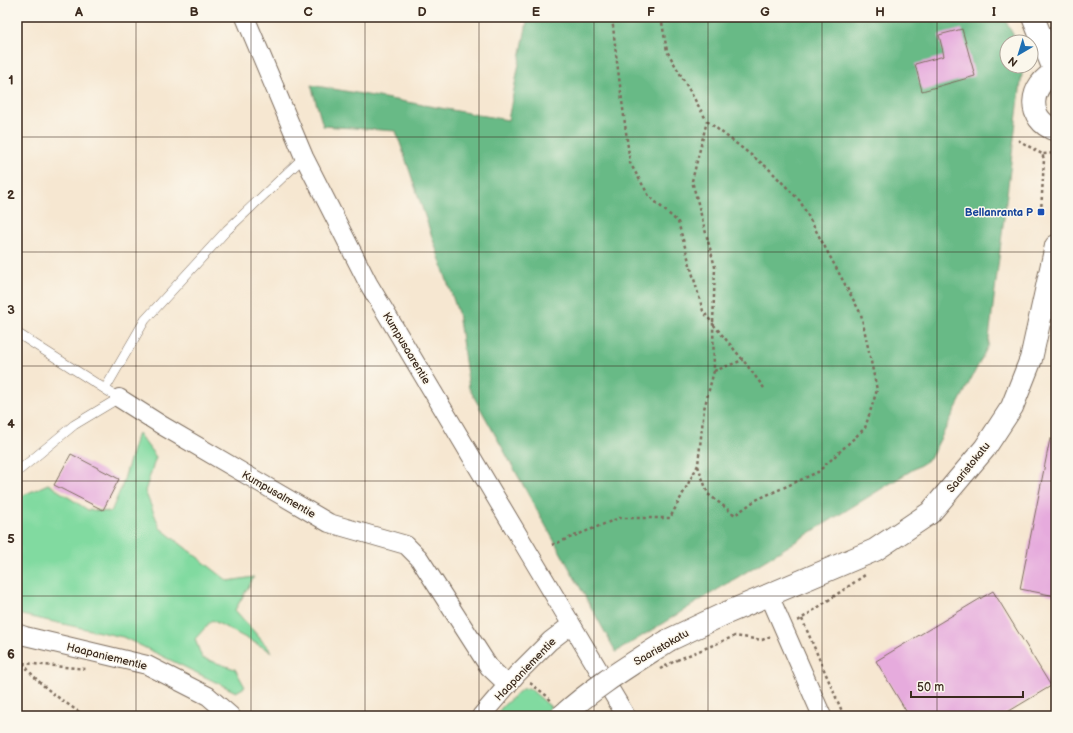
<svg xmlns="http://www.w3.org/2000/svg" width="1073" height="733" font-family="'Balsamiq Sans',sans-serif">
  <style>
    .green { fill: #81daa0; stroke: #5e825f }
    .forest { fill: #68ba86; stroke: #527252 }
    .building { fill: #e6abdd }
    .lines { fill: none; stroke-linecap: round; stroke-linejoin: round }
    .service-casing { stroke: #7c6c5d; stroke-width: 10 }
    .minor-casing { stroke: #7c6c5d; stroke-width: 20 }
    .secondary-casing { stroke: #7c6c5d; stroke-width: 24 }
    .path { stroke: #7c6c5d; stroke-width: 2.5; stroke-dasharray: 3 3; stroke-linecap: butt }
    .service { stroke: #fff; stroke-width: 9 }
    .minor { stroke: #fff; stroke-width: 18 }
    .secondary { stroke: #fff; stroke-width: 22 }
    .secondary-bridge-casing { stroke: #7c6c5d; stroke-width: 24; stroke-linecap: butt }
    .path-bridge { stroke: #7c6c5d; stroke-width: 2.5; stroke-dasharray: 3 3; stroke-linecap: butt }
    .secondary-bridge { stroke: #fff; stroke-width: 22 }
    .grid { fill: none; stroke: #3b2a1e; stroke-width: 1; stroke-opacity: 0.55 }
    .transit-dot { fill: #1a4fb4; stroke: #fbf7ec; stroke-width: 1.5 }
    .labels { text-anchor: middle; stroke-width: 3; stroke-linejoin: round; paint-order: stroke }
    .transit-label { font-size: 11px; font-weight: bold; fill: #164399; stroke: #fbf7ec; text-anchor: end }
    .street-label { font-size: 11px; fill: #3b2a1e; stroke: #fbf7ec }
    .neatline { fill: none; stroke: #3b2a1e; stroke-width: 1.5 }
    .grid-label { font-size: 13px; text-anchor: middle; font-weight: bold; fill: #3b2a1e }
  </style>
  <rect width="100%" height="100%" fill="#fbf7ec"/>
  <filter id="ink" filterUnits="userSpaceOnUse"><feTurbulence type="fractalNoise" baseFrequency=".025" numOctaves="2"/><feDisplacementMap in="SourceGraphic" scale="8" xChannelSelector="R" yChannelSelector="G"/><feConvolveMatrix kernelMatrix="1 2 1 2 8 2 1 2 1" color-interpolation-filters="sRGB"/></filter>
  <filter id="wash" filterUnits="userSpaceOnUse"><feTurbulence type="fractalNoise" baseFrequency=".012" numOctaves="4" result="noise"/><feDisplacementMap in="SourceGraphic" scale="16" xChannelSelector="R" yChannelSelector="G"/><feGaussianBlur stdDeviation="0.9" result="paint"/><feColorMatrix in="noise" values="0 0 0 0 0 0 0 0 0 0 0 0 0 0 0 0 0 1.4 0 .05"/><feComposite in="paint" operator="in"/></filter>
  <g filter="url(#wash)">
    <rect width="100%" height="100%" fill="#f6e7d1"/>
    <!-- green -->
    <path class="green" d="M138 433 156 457 145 491 160 528 228 581 254 577 235 610 272 652 212 620 195 639 202 658 235 669 245 687 236 692 123 637 17 614V498L48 484 88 510 111 512 122 486Z
      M529 688 551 707 543 716H495L503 706 522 689Z"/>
    <!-- forest -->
    <path class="forest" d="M528 17H1004L1017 42H1007V66H1023L988 346 930 459 616 652 469 388 458 313 396 131 323 126 311 85 508 120Z"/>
    <g id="blocks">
      <!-- building -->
      <path class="building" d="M962 29 975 76 922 91 915 64 944 56 939 35Z
        M1050 439 1056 440V596L1020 589Z
        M71 454 119 479 103 510 54 485Z
        M993 591 1051 686 1001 716H909L876 661Z"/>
    </g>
  </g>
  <g filter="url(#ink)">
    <use href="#blocks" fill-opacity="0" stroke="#7c6c5d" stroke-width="1"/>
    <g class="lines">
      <defs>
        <path id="service" d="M17 333 119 398 74 425 17 472
          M105 389 145 320 227 230 304 157"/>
        <path id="minor" d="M245 17 304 157 368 283 626 716
          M119 398 163 426 329 523 406 545 419 558 489 667 508 685
          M769 595 822 716
          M17 633 25 636 147 665 208 696 231 716
          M481 716 517 674 550 641 571 625"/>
        <path id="secondary" d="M1033 17 1055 72
          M1056 72C1029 84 1025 120 1056 130
          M669 640 724 614 875 550 930 513 985 448 1012 407 1031 359 1056 246"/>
      </defs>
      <!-- service casing -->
      <use href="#service" class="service-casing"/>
      <!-- minor casing -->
      <use href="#minor" class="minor-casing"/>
      <!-- secondary casing -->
      <use href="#secondary" class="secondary-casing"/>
      <!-- path -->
      <path class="path" d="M661 17 667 51 707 121 692 181 715 267 713 324 743 360 764 388
        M1018 140 1042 154
        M1041 212 1044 159 1042 154 1056 153
        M1054 346 1056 340
        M714 371 743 360
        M698 466 708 494 735 515 756 500 818 472 865 428 877 390 861 314 800 201 768 168 707 121
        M552 545 619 518H670L698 465 704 409 714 371 713 324 703 311 678 222 649 196 630 163 616 54 612 17
        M802 619 844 716
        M798 621 865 575
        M677 660 735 636 762 640 771 636
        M17 661 23 663 86 669
        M23 663C39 686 63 701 85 716
        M530 683 547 696 552 702"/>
      <!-- service -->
      <use href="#service" class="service"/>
      <!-- minor -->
      <use href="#minor" class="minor"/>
      <!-- secondary -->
      <use href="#secondary" class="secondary"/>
      <defs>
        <path id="secondary-bridge" d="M562 716C595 686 632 664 669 640"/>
      </defs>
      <!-- secondary-bridge casing -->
      <use href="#secondary-bridge" class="secondary-bridge-casing"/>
      <!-- path-bridge -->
      <path class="path-bridge" d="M660 669 677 660"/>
      <!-- secondary-bridge -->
      <use href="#secondary-bridge" class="secondary-bridge"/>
    </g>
  </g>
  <!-- grid -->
  <path class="grid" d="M136 17V716M251 17V716M365 17V716M479 17V716M594 17V716M708 17V716M822 17V716M937 17V716M17 137H1056M17 252H1056M17 366H1056M17 481H1056M17 596H1056"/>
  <!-- markers -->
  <rect class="transit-dot" x="1037" y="208" width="8" height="8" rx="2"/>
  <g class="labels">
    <!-- transit labels -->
    <g class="transit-label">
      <text x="1033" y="216">Bellanranta P</text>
    </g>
    <!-- street labels -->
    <g class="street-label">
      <text transform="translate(407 348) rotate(59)" y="4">Kumpusaarentie</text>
      <text transform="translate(968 467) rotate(-51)" y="4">Saaristokatu</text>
      <text transform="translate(279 494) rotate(30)" y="4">Kumpusalmentie</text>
      <text transform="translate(661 647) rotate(-30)" y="4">Saaristokatu</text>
      <text transform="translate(107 656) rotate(14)" y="4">Haapaniementie</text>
      <text transform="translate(525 669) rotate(-46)" y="4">Haapaniementie</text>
    </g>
  </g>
  <!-- margin -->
  <rect width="1073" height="733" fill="none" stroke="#fbf7ec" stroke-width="44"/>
  <!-- north arrow -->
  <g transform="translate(1019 54) rotate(218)"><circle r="19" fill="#fbf7ec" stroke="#aea59a"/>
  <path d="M0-3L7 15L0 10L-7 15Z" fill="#1f6fb2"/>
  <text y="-6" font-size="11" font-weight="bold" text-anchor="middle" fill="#3b2a1e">N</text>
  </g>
  <!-- scale -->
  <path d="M911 691v6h112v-6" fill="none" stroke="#3b2a1e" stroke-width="2"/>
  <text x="917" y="691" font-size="12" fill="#3b2a1e" stroke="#fbf7ec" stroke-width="3" paint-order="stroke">50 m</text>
  <rect x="22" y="22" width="1029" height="689" class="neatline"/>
  <g class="grid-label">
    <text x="79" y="16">A</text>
    <text x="194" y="16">B</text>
    <text x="308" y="16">C</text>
    <text x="422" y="16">D</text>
    <text x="536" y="16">E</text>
    <text x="651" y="16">F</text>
    <text x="765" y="16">G</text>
    <text x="880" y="16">H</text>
    <text x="994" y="16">I</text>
    <text x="11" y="84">1</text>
    <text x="11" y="199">2</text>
    <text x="11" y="314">3</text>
    <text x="11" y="428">4</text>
    <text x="11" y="543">5</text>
    <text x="11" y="658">6</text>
  </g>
</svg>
